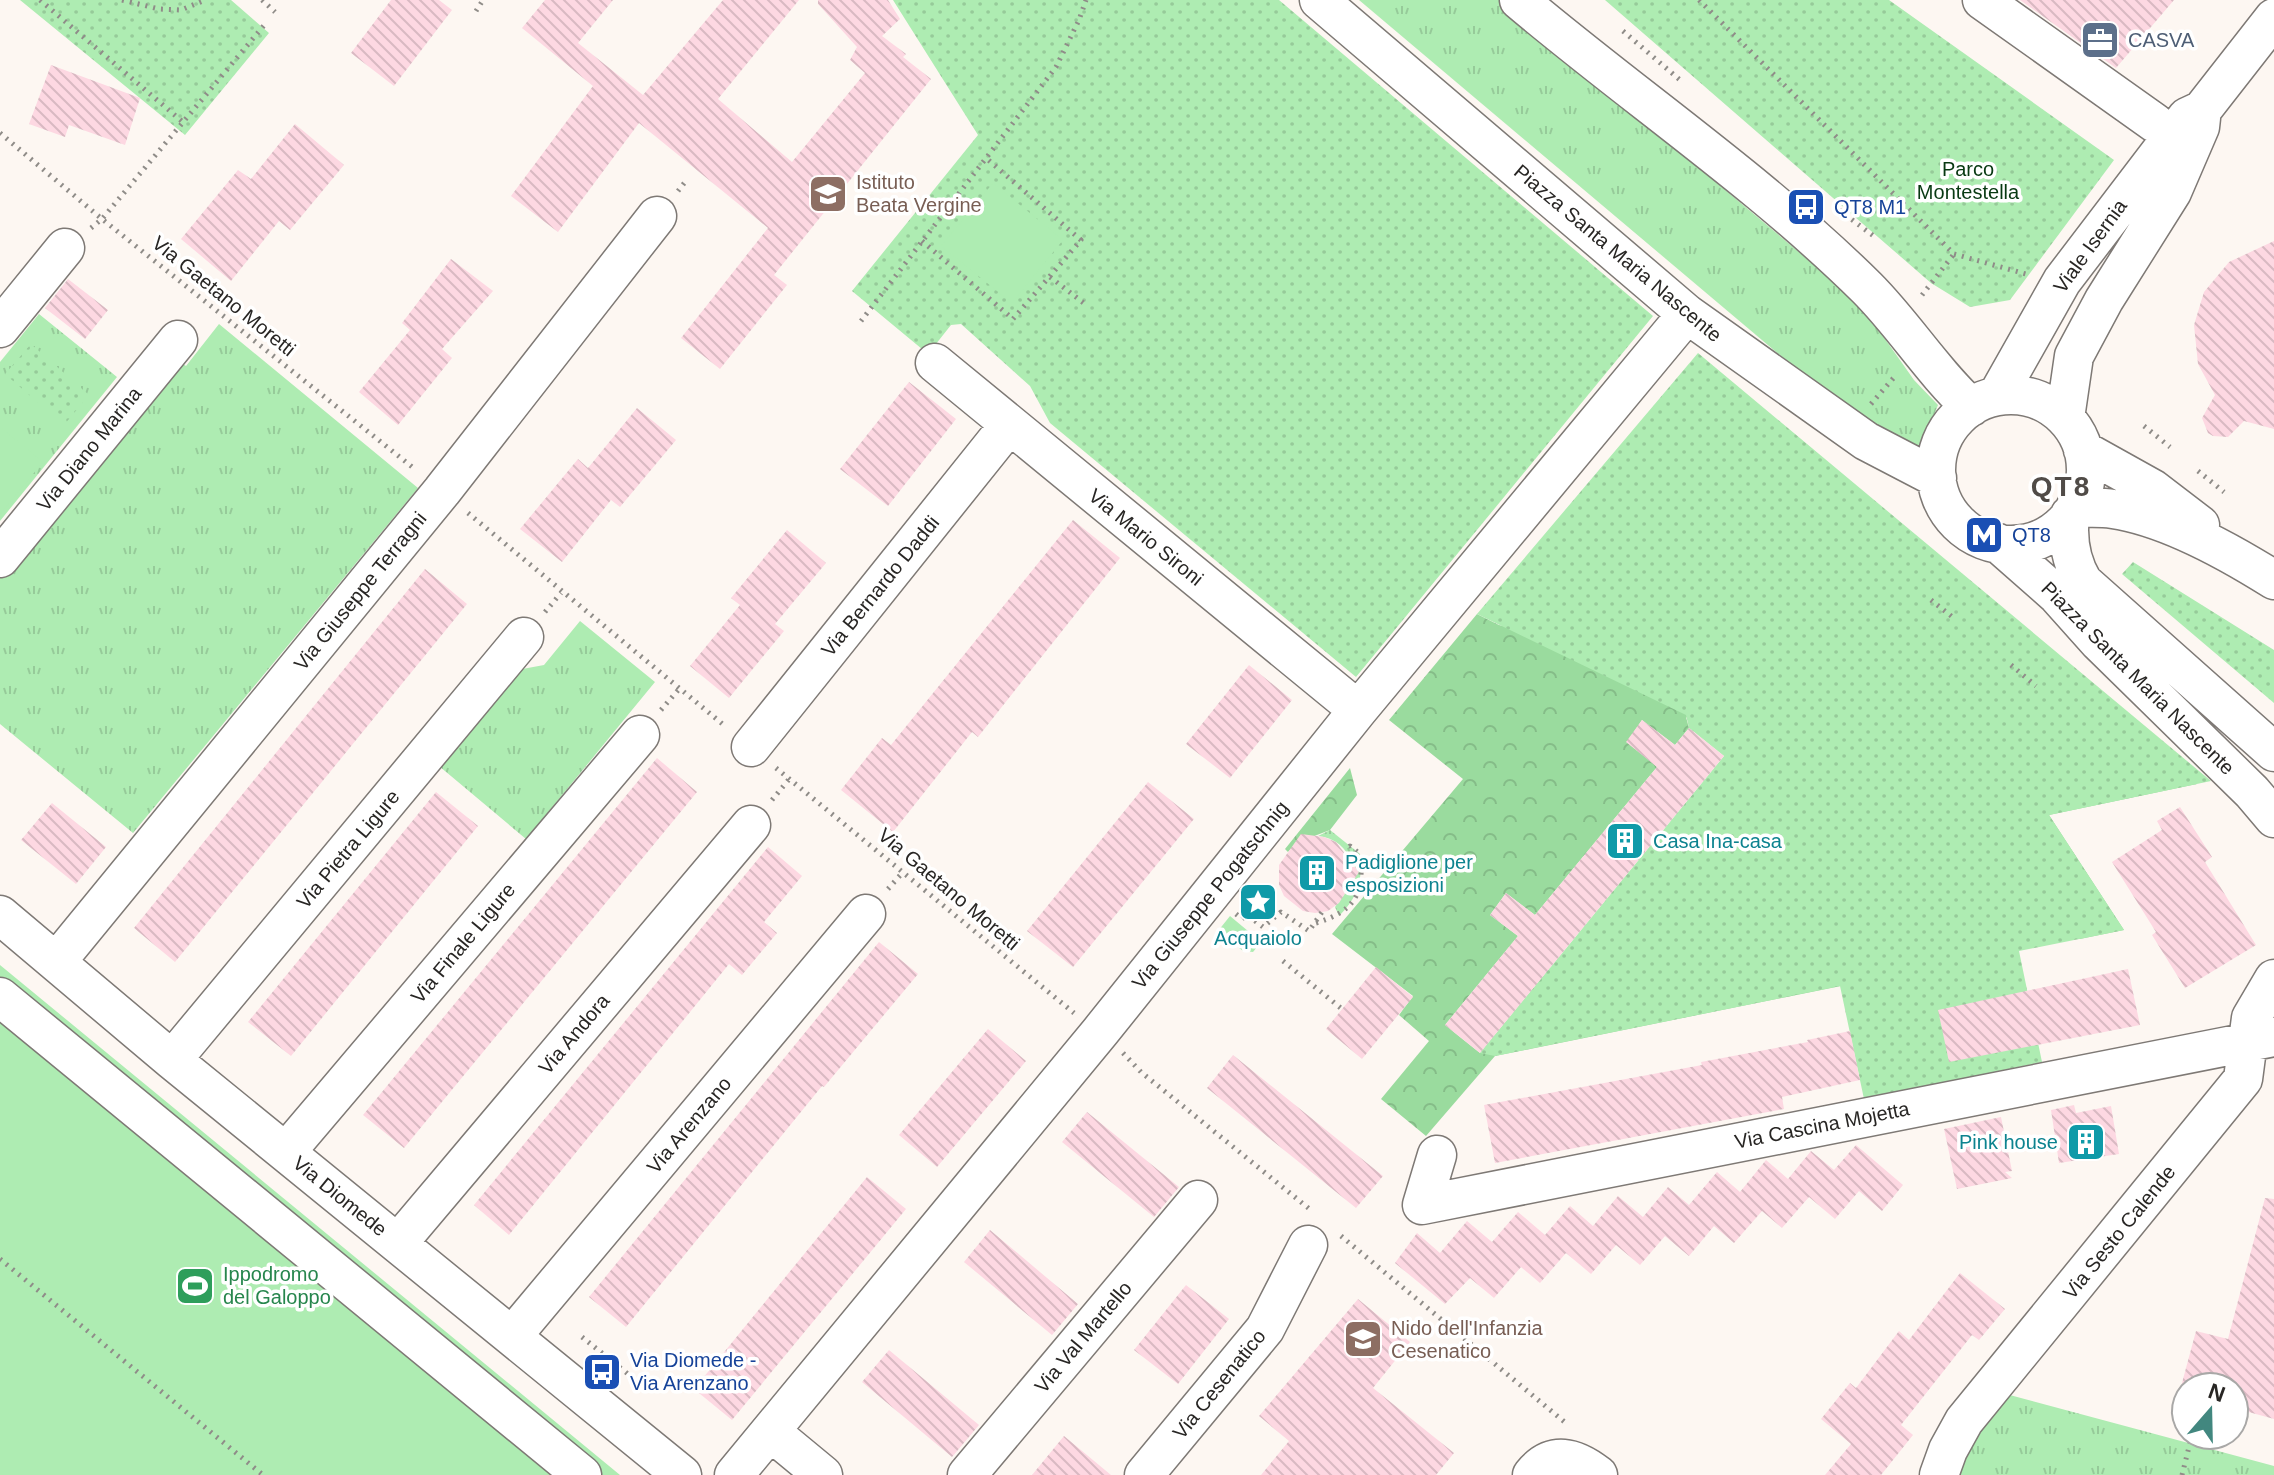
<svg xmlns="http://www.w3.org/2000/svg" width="2274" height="1475" font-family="Arial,sans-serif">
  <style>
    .grass { fill: url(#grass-tufts) }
    .forest { fill: url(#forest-crowns) }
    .park { fill: url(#park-dots) }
    .pitch { fill: #aeecb2 }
    .building { fill: url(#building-back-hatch) }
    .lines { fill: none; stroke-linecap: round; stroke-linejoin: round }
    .minor-casing { stroke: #7e7975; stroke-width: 41 }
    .path { stroke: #8f8c88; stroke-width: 5; stroke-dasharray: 2 6; stroke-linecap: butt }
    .minor { stroke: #fff; stroke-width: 38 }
    .labels { text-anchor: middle; stroke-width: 7; stroke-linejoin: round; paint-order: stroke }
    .service-label { font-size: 20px; fill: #4e5e75; stroke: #fff; text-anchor: start }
    .park-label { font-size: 20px; fill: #083912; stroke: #fff }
    .education-label { font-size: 20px; fill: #785e54; stroke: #fff; text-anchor: start }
    .transit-label { font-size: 20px; fill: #164399; stroke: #fff; text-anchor: start }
    .street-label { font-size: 20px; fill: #282624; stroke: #fff }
    .culture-label { font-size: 20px; fill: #0d838f; stroke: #fff; text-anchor: start }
    .leisure-label { font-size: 20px; fill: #27864d; stroke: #fff; text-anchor: start }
    .district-label { font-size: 28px; font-weight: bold; letter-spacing: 2px; fill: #504b47; stroke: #fff }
  </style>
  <defs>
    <pattern id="grass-tufts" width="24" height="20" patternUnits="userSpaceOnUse" patternTransform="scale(2)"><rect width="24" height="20" fill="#aeecb2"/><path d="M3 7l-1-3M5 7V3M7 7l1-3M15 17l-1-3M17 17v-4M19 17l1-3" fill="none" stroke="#96ca99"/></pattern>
    <pattern id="forest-crowns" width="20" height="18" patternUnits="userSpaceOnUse" patternTransform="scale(2)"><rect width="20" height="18" fill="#9adb9e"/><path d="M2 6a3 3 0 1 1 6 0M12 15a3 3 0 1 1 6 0" fill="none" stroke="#85bc88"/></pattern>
    <pattern id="park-dots" width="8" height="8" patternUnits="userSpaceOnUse" patternTransform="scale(2)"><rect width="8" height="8" fill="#aeecb2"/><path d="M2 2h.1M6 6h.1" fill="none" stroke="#96ca99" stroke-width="1.8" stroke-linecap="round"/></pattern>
    <pattern id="building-back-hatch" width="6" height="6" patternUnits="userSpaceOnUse" patternTransform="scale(2)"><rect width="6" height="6" fill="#fdd8e2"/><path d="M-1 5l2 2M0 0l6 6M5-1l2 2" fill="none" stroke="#d9b9c2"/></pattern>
  </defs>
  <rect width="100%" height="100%" fill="#fdf7f2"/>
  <!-- grass -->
  <path class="grass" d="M1359 0H1499L1837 284 1871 319 1914 380 1938 405 1920 449 1874 427 1820 389Z
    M39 314 117 377 0 521V362Z
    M219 324 418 488 133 833 0 724V572L175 358 186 366Z
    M580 621 655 682 526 839 439 766 517 670 544 665Z
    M1330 830 1360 854C1363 880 1358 897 1339 916L1335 907 1345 893 1352 863C1346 847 1335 838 1318 836Z
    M1230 916 1248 931 1244 936 1251 943 1256 937 1262 941 1253 952 1243 951 1218 931Z
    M2006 1394 2274 1466V1475H1953L1957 1462Z"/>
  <!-- forest -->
  <path class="forest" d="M1477 614 1499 625 2197 784 2049 815 2124 930 2080 939 1747 761 1686 717 1689 728 1675 745 1642 720 1627 742 1657 767 1535 915 1506 893 1490 915 1518 936 1445 1025 1480 1053 1550 968 1841 986 1495 1056 1426 1136 1381 1099 1429 1041 1399 1015 1413 996 1332 934 1463 779 1389 720Z
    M1350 768 1357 795 1330 830 1296 843 1288 852 1285 849Z"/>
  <!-- park -->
  <path class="park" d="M20 0H231L269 33 185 135Z
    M893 0H1279L1653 316 1356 677 1050 423 1030 386 961 324 951 325 928 354 852 291 978 135Z
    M1605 0H1889L2114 160 2010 300 1970 307 1931 283Z
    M31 344 89 395 64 425 5 374Z
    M1698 353 2211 781 2049 815 2124 930 2019 951 2042 1062 1864 1099 1840 986 1495 1056 1480 1053 1724 756 1689 728 1686 715 1477 614Z
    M2133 562 2274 650V703L2122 574Z"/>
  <!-- pitch -->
  <path class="pitch" d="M993 183 1063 240 1012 303 941 246Z
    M0 427 43 462 0 514Z
    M0 965 620 1475H0Z"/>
  <!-- building -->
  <path class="building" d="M391 0H439L452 10 394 86 351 53Z
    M545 0H613L578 43 643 95 723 0H799L718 99 792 162 865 73 850 60 857 47 818 4V0H888L900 19 882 36 906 54 903 57 931 79 774 275 787 285 720 369 681 338 768 228 639 123 558 232 511 196 593 86 522 28Z
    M2020 0H2174L2116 68Z
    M51 65 140 98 125 145 69 125 65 137 29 124Z
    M295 124 344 165 290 230 279 221 231 281 181 239 238 170 251 179Z
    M2274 241V429L2244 421 2228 437 2213 436 2208 433 2202 418 2215 395 2198 364 2194 325 2204 292 2229 262Z
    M451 259 493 291 442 349 452 358 398 425 359 392 410 330 402 323Z
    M68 279 108 310 85 339 45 308Z
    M909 382 956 419 888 506 840 469Z
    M637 408 676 440 620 507 611 500 562 562 520 529 578 459 588 468Z
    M1073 520 1120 558 978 737 972 732 893 832 841 790 882 738 891 745Z
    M787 530 826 563 775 624 784 631 729 698 690 666 740 605 731 598Z
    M425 569 467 604 175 962 134 928Z
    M1249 665 1292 700 1230 778 1186 744Z
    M1642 720 1675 745 1689 728 1724 756 1480 1053 1445 1025 1518 936 1490 915 1506 893 1535 915 1657 767 1626 742Z
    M657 758 697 792 404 1148 363 1115Z
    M1148 782 1194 819 1073 967 1027 931Z
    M436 792 478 826 291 1056 248 1022Z
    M52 803 106 847 76 884 21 840Z
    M2180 807 2212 857 2205 862 2256 945 2185 988 2152 935 2156 932 2112 862 2162 830 2157 821Z
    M1301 834 1324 837 1336 842 1359 872 1339 903 1328 911 1315 913 1303 911 1284 896 1279 885V865Z
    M768 847 802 876 764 922 777 933 742 975 729 964 509 1235 474 1205Z
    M879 942 918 974 824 1087 822 1086 626 1327 589 1297Z
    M1376 967 1413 997 1362 1059 1326 1029Z
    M2128 969 2140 1025 1949 1062 1938 1010Z
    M988 1029 1026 1061 937 1167 899 1135Z
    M1850 1031 1860 1080 1782 1097 1784 1109 1495 1163 1484 1105 1702 1065 1701 1062 1808 1042 1807 1040Z
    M1233 1055 1383 1176 1356 1208 1207 1088Z
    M2074 1105 2076 1113 2111 1106 2119 1154 2059 1163 2051 1110Z
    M1087 1112 1179 1187 1154 1217 1062 1142Z
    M2001 1117 2012 1171 2005 1172 2012 1178 1957 1189 1944 1129Z
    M1856 1145 1903 1185 1882 1211 1859 1191 1835 1219 1809 1197 1782 1228 1762 1211 1734 1243 1714 1226 1689 1256 1665 1236 1640 1265 1616 1245 1591 1274 1566 1253 1540 1283 1521 1267 1494 1298 1470 1278 1445 1304 1395 1263 1417 1233 1440 1253 1467 1221 1492 1242 1518 1212 1545 1235 1570 1206 1593 1226 1618 1196 1643 1217 1668 1187 1689 1205 1717 1172 1740 1192 1766 1160 1788 1179 1811 1151 1834 1170Z
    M867 1177 906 1209 732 1420 694 1389Z
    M2265 1198 2274 1199V1419L2234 1408V1387H2186V1396L2179 1394 2196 1331 2228 1339Z
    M990 1230 1078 1304 1052 1335 964 1262Z
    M1960 1273 2005 1309 1979 1340 1972 1335 1901 1425 1913 1435 1881 1475H1825L1851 1444 1821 1419 1850 1383 1856 1388 1899 1331 1909 1340Z
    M1186 1285 1229 1319 1178 1384 1134 1350Z
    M1358 1299 1410 1342 1373 1388 1454 1453 1436 1475H1261L1289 1441 1259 1416Z
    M889 1350 979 1425 952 1457 862 1382Z
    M1064 1436 1111 1475H1032Z"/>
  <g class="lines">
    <defs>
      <path id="minor" d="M1319 0 1687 314 1866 441 1937 478
        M1519 0C1634 97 1760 182 1867 288 1904 325 1932 371 1971 407
        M1982 0 2155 123
        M0 328 65 248
        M935 363 1358 710
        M1936 470a75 75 0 1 1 150 0a75 75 0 1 1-150 0Z
        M1997 396 2062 281 2187 117 2202 110 2274 18
        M2065 418 2074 356 2104 300 2172 192 2200 127 2201 118
        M2083 450 2153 489 2200 525
        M2075 508C2088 508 2101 507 2113 509 2167 517 2228 551 2274 580
        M2070 515C2067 539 2071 562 2083 582L2274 752
        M1998 543 2057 595 2099 642 2252 792 2274 818
        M0 558 178 340
        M751 747 1009 425
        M0 915 172 1060 682 1475
        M57 961 442 491 657 216
        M0 997 582 1475
        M172 1060 524 637
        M286 1152 640 735
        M1437 1155 1422 1205 2274 1037
        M398 1243 751 825
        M513 1335 866 914
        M771 1432 823 1475
        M734 1475 1100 1032 1358 710 1687 314
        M967 1475 1198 1200
        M1144 1475 1265 1329 1308 1245
        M1532 1475C1552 1450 1575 1457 1598 1475
        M1939 1475 1948 1450 1964 1421 2243 1079 2251 1018 2274 979"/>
    </defs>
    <!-- minor casing -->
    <use href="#minor" class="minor-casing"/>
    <!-- path -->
    <path class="path" d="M40 0 184 123
      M122 0 159 9 181 10 205 0
      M262 0 275 12
      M1699 0 1954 254 2026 274
      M476 11 483 0
      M1623 31 1680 80
      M0 133 102 219 416 470
      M678 191 685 182
      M1839 210 1875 237
      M91 228 102 219 266 23
      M922 241 1013 319 1081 240 986 158
      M1050 277 1085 304
      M1922 295 1954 254
      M861 321 1056 67 1079 20 1086 0
      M1871 404 1896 375
      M2144 426 2170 447
      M2198 471 2224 492
      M468 513 725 726
      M1931 600 1955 619
      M545 612 561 593
      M2011 665 2036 686
      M661 710 679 689
      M776 768 1074 1013
      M772 800 790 778
      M888 889 903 872
      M1236 914 1242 919 1247 915 1263 927 1281 912 1309 931 1322 912
      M1316 923C1354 911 1365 895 1360 854L1350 846 1345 850
      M1283 961 1342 1009
      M1123 1053 1141 1072 1312 1211
      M1341 1236 1567 1424
      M0 1259 263 1475
      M582 1337 633 1378
      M2182 1475 2192 1435"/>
    <!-- minor -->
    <use href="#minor" class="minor"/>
  </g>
  <!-- icons -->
  <defs>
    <symbol id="office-square" viewBox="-11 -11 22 22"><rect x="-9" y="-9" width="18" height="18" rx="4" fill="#5c6f8a" stroke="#fff"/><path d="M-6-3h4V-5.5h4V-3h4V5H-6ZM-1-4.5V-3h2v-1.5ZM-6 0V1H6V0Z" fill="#fff"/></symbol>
    <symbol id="school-square" viewBox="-11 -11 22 22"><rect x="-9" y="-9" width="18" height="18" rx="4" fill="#8d6e63" stroke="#fff"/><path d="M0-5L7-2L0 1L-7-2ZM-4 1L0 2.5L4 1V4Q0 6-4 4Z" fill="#fff"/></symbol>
    <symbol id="bus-square" viewBox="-11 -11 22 22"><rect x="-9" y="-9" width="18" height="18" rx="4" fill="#1a4fb4" stroke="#fff"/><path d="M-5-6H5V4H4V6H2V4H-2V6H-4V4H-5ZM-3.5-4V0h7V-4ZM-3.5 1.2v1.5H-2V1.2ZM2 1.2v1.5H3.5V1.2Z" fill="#fff"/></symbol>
    <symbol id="metro-square" viewBox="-11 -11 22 22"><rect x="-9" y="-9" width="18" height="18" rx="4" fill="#1a4fb4" stroke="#fff"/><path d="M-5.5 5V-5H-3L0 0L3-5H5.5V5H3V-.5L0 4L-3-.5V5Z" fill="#fff"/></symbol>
    <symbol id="building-square" viewBox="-11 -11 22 22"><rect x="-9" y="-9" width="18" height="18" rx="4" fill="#0f9aa8" stroke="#fff"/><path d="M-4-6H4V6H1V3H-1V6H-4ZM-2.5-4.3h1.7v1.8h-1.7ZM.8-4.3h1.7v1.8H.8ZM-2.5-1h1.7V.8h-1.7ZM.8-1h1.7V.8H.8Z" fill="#fff"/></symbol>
    <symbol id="sight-square" viewBox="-11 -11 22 22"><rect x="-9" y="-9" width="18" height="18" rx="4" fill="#0f9aa8" stroke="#fff"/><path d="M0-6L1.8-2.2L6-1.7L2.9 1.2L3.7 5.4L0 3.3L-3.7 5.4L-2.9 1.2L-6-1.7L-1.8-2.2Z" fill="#fff"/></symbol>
    <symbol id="stadium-square" viewBox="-11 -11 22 22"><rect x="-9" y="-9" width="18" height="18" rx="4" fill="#2e9e5b" stroke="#fff"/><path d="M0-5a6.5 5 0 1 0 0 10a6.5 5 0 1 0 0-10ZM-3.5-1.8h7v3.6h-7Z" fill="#fff"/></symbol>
  </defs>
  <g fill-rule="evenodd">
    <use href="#office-square" x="2078" y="18" width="44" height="44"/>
    <use href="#school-square" x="806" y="172" width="44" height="44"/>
    <use href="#bus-square" x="1784" y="185" width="44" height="44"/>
    <use href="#metro-square" x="1962" y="513" width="44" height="44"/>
    <use href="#building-square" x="1603" y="819" width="44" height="44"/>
    <use href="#building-square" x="1295" y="851" width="44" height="44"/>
    <use href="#sight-square" x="1236" y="880" width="44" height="44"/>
    <use href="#building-square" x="2064" y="1120" width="44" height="44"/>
    <use href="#stadium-square" x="173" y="1264" width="44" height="44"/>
    <use href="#school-square" x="1341" y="1317" width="44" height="44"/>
    <use href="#bus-square" x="580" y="1350" width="44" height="44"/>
  </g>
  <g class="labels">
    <!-- service labels -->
    <g class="service-label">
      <text x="2128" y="47">CASVA</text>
    </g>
    <!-- park labels -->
    <g class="park-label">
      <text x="1968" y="176">Parco<tspan x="1968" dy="23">Montestella</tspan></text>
    </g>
    <!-- education labels -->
    <g class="education-label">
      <text x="856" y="189">Istituto<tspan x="856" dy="23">Beata Vergine</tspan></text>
      <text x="1391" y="1335">Nido dell'Infanzia<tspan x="1391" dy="23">Cesenatico</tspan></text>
    </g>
    <!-- transit labels -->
    <g class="transit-label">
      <text x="1834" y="214">QT8 M1</text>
      <text x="2012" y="542">QT8</text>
      <text x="630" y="1367">Via Diomede -<tspan x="630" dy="23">Via Arenzano</tspan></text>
    </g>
    <!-- street labels -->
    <g class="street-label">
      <text transform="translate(2090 246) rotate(-54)" y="7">Viale Isernia</text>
      <text transform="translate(1618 253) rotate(40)" y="7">Piazza Santa Maria Nascente</text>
      <text transform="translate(224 296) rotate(39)" y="7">Via Gaetano Moretti</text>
      <text transform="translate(89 449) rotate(-51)" y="7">Via Diano Marina</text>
      <text transform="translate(1146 537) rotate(39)" y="7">Via Mario Sironi</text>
      <text transform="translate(880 586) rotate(-51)" y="7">Via Bernardo Daddi</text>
      <text transform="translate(360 591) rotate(-51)" y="7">Via Giuseppe Terragni</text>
      <text transform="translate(2138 678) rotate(45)" y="7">Piazza Santa Maria Nascente</text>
      <text transform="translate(348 849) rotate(-50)" y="7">Via Pietra Ligure</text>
      <text transform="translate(949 889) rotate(40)" y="7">Via Gaetano Moretti</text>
      <text transform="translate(1210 895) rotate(-51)" y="7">Via Giuseppe Pogatschnig</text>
      <text transform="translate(463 943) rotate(-50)" y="7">Via Finale Ligure</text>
      <text transform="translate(574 1034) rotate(-50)" y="7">Via Andora</text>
      <text transform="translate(689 1125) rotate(-50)" y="7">Via Arenzano</text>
      <text transform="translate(1822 1125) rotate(-11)" y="7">Via Cascina Mojetta</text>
      <text transform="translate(340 1196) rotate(39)" y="7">Via Diomede</text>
      <text transform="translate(2119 1232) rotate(-51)" y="7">Via Sesto Calende</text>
      <text transform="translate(1083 1337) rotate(-50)" y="7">Via Val Martello</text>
      <text transform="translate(1219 1384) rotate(-51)" y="7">Via Cesenatico</text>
    </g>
    <!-- culture labels -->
    <g class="culture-label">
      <text x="1653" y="848">Casa Ina-casa</text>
      <text x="1345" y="869">Padiglione per<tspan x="1345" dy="23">esposizioni</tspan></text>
      <text x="1258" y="945" text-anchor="middle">Acquaiolo</text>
      <text x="2058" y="1149" text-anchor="end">Pink house</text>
    </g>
    <!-- leisure labels -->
    <g class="leisure-label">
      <text x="223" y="1281">Ippodromo<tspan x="223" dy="23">del Galoppo</tspan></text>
    </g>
    <!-- district labels -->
    <g class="district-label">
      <text x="2061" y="496">QT8</text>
    </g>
  </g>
  <!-- north arrow -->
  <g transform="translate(2210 1411) rotate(20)"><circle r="38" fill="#ffffff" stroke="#a9a8a7" stroke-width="2"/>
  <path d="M0-6L14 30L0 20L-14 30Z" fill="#42877f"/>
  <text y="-12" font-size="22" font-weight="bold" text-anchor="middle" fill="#282624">N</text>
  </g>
</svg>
